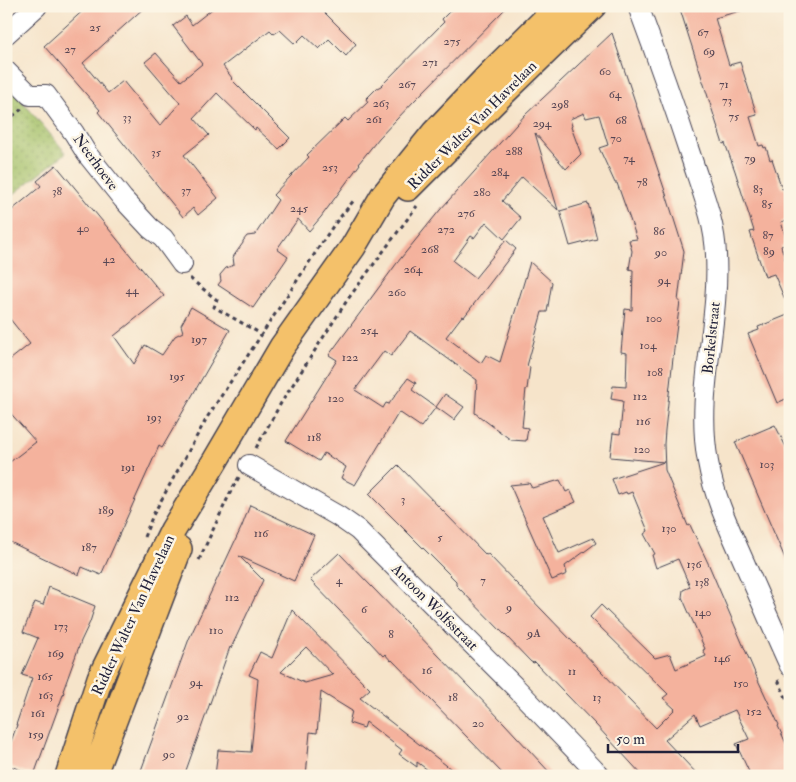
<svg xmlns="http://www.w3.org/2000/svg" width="796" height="782" font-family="'IM FELL Double Pica',serif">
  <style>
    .grass { fill: url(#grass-dots); stroke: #637252 }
    .building { fill: #f4b29d; fill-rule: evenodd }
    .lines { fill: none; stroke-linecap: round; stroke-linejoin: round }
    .minor-casing { stroke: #423f50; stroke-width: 22 }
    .major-casing { stroke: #423f50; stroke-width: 28 }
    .path { stroke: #423f50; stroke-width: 3; stroke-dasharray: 4 4; stroke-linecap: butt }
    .minor { stroke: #fff; stroke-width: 20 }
    .major { stroke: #f4c16a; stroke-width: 25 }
    .labels { text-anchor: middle; stroke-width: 5; stroke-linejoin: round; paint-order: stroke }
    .number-label { font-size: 12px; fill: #564654 }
    .street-label { font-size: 15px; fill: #22223b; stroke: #fcf5e5 }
  </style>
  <defs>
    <pattern id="grass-dots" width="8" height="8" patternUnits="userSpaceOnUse" patternTransform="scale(1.25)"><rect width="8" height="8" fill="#a4c169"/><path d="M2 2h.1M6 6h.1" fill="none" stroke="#859c58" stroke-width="1.8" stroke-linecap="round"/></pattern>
  </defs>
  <rect width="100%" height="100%" fill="#fcf5e5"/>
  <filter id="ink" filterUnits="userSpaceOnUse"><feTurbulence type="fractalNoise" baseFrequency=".02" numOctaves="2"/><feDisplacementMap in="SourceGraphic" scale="10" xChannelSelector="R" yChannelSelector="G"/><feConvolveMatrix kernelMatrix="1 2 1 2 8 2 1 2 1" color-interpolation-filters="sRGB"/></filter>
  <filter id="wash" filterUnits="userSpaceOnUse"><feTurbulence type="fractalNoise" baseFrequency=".0096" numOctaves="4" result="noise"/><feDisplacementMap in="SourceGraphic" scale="20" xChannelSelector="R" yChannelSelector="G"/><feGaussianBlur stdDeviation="1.12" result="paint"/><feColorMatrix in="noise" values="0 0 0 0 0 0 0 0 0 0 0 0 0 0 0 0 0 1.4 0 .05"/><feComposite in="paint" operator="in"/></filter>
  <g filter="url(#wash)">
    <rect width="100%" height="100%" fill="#f6e4ca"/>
    <!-- grass -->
    <path class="grass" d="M6 82 66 153 6 200Z"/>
    <g id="blocks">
      <!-- building -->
      <path class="building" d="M88 6H146L83 63 108 93 123 81 160 126 180 103 145 62 156 53 181 81 202 64 173 26 186 16 192 25 216 6H318L356 44 346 56 329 39 319 49 304 35 295 44 280 30 274 34 270 30 223 66 232 78 231 79 290 138 279 149 256 128 255 130 217 93 194 118 209 135 184 155 218 198 198 215 193 208 183 217 98 112 100 110 44 46Z
        M455 6H508L414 101 379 138 359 163 360 164 321 217 309 231 298 219 277 249 288 257 253 308 218 285 221 281 220 275 226 268 234 265 233 257 243 243V241L247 236 255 235 278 200 273 195 309 157 307 155 345 118 348 121 368 102 366 99 377 88 381 86 444 22 442 19Z
        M679 6H743V10L715 18 729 65 740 62 757 115 750 117 759 146 763 145 764 148 766 147 770 160 772 159 782 189 785 188 790 202V219L781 222 788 244 781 246 790 275V311L774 274 765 277 750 232 754 231 735 171 725 143 723 144Z
        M612 33 666 194 684 251 678 301H680L675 340 665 430 664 444 665 470 688 526 690 525 708 563 758 680 779 725 778 726 790 752V776H751L736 744 749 739 735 710 700 725 695 714 665 740 699 776H643L596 725 535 662 534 663 531 662 505 635 456 585V581L369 494 398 465 486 555 488 554 656 728 675 709 663 698 668 694 590 617 601 605 655 658 670 654 676 669 706 656 703 650 705 649 682 597 683 590 690 587 678 559 656 568 652 555 655 554 644 534 648 531 632 492 627 494 626 492 618 495 612 479 664 462 610 457 613 433 620 434 623 401 611 399 613 386 626 387 627 353 621 352 625 309 632 310 633 270 629 269 632 251 629 240 637 239 617 183H615L599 148 608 145 599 115 586 118 584 113 570 119 572 126 571 127 581 154 566 169 535 133 558 210 522 177 502 201 521 218 504 239 486 222 474 238 471 236 453 261 475 278 506 240 516 249 464 317 462 316 446 337 481 363 486 355 500 362 530 262 552 282 547 312H542L527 366 530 367 527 389H526L522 427 528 428 526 441 511 440 475 413 477 380 410 331 391 356 384 351 355 390 383 408 386 403 389 404 408 378 416 383 412 390 436 407 421 427 399 412 355 485 341 478 346 467 324 453 319 461 286 441 337 360 329 355 397 263 440 210 525 115Z
        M56 165 164 296 114 336 134 364 145 345 162 355 175 336 183 332 181 325 191 307 230 330 162 448 159 446 101 575 82 567 79 575 6 540V465L36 442 6 408V363L30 344 6 314V215L41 186 37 181Z
        M588 203 597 239 570 246 560 211Z
        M790 314V397L777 403 748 334 759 330 758 327Z
        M445 394 464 407 454 420 436 407Z
        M775 425 790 455V570L735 442Z
        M560 480 566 492 570 490 576 502 543 516 559 553 593 538 596 543 565 566 567 574 552 580 510 485 529 483 532 488Z
        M250 505 314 535 294 581 239 556 263 580 231 648 230 647 184 776H139L189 639 242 526Z
        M339 553 504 723 553 776H505L392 660 391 661 385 654 383 656 369 641 310 580Z
        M49 587 95 606 90 622 81 641 63 691 64 692 34 775 10 766 11 765 6 763V755L17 725H16L32 678 22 675 38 638 23 632 35 602 43 605Z
        M292 610 370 689 360 698 460 776H436L417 762V767L399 754 402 750 366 722 364 728 349 723 352 711 321 692 317 733 310 732 306 776H215L218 750 251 752 258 679 249 675 260 652 272 658ZM306 647 333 675 305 683 281 672Z"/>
    </g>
  </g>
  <g filter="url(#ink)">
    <use href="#blocks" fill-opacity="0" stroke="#423f50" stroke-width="1"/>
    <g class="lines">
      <defs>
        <path id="minor" d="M638 6C657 57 675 108 692 160 702 191 715 222 716 255 720 324 695 393 708 462 714 497 730 530 744 562 759 596 774 631 790 666
          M6 34 37 6
          M6 71 30 95H46L74 133 87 154 123 199 150 228 163 238 182 264
          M249 465 338 516 358 530 516 688 600 776"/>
        <path id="major" d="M408 188 499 97 593 6
          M68 776 100 678 173 530 215 461 282 347 353 247 383 196 434 133 494 70 559 6
          M93 776 179 549"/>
      </defs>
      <!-- minor casing -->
      <use href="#minor" class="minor-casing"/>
      <!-- major casing -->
      <use href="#major" class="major-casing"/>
      <!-- path -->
      <path class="path" d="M6 121 22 109
        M190 278 192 280 217 300 214 307 263 335
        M256 448 281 403 348 299 417 206
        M144 537 153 515 208 416 333 226 355 199
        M199 560 231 491 239 477
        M778 680 790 706"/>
      <!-- minor -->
      <use href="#minor" class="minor"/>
      <!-- major -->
      <use href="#major" class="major"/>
    </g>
  </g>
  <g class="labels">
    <!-- number labels -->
    <g class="number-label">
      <text x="95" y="31">25</text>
      <text x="703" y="36">67</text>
      <text x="452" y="45">275</text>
      <text x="70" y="53">27</text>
      <text x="709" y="55">69</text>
      <text x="430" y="66">271</text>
      <text x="605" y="75">60</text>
      <text x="407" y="88">267</text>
      <text x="724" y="88">71</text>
      <text x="615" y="98">64</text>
      <text x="727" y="104">73</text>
      <text x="381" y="107">263</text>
      <text x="560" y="108">298</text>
      <text x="734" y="120">75</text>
      <text x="127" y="121">33</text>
      <text x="374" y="123">261</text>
      <text x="621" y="124">68</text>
      <text x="542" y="127">294</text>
      <text x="616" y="142">70</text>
      <text x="514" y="155">288</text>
      <text x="156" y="156">35</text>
      <text x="629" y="162">74</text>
      <text x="750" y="162">79</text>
      <text x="330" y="171">253</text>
      <text x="500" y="176">284</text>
      <text x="642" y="186">78</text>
      <text x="758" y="193">83</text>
      <text x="186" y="194">37</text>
      <text x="57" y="195">38</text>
      <text x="482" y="196">280</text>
      <text x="767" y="208">85</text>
      <text x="299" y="212">245</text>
      <text x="466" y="217">276</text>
      <text x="83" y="232">40</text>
      <text x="446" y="233">272</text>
      <text x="659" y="235">86</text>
      <text x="768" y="239">87</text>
      <text x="430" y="253">268</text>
      <text x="769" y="255">89</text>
      <text x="661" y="256">90</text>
      <text x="109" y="263">42</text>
      <text x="413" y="273">264</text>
      <text x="664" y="284">94</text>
      <text x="132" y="294">44</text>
      <text x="397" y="296">260</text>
      <text x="654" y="322">100</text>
      <text x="369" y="334">254</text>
      <text x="199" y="343">197</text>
      <text x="648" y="349">104</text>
      <text x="350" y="361">122</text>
      <text x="655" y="376">108</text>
      <text x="177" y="380">195</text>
      <text x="640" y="400">112</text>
      <text x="336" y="402">120</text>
      <text x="154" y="421">193</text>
      <text x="643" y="425">116</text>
      <text x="314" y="441">118</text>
      <text x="642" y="453">120</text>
      <text x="767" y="468">103</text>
      <text x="128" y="471">191</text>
      <text x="403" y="503">3</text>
      <text x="106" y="514">189</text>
      <text x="669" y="532">130</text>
      <text x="261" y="537">116</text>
      <text x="440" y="541">5</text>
      <text x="89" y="551">187</text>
      <text x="694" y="568">136</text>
      <text x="339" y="584">4</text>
      <text x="483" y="584">7</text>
      <text x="702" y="586">138</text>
      <text x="232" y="601">112</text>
      <text x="509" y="611">9</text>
      <text x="364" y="613">6</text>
      <text x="703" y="616">140</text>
      <text x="61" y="630">173</text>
      <text x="216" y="634">110</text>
      <text x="534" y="637">9A</text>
      <text x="391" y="638">8</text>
      <text x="56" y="657">169</text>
      <text x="722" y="662">146</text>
      <text x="427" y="674">16</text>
      <text x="572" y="675">11</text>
      <text x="45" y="680">165</text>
      <text x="196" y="686">94</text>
      <text x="741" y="687">150</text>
      <text x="46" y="699">163</text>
      <text x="453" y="701">18</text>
      <text x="597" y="701">13</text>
      <text x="754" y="715">152</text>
      <text x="38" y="717">161</text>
      <text x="183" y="720">92</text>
      <text x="478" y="727">20</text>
      <text x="36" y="738">159</text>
      <text x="169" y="758">90</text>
    </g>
    <!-- street labels -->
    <g class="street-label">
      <text transform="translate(472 125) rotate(-45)" y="5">Ridder Walter Van Havrelaan</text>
      <text transform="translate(96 162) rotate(54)" y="5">Neerhoeve</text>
      <text transform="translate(711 338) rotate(-84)" y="5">Borkelstraat</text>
      <text transform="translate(435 607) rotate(45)" y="5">Antoon Wolfsstraat</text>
      <text transform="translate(133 615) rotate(-65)" y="5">Ridder Walter Van Havrelaan</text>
    </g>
  </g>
  <!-- margin -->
  <rect width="796" height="782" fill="none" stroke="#fcf5e5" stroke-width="25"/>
  <!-- scale -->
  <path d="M608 744v8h130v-8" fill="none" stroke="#22223b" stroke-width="2.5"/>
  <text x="616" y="744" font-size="15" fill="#22223b" stroke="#fcf5e5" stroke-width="4" paint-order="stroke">50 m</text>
</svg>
